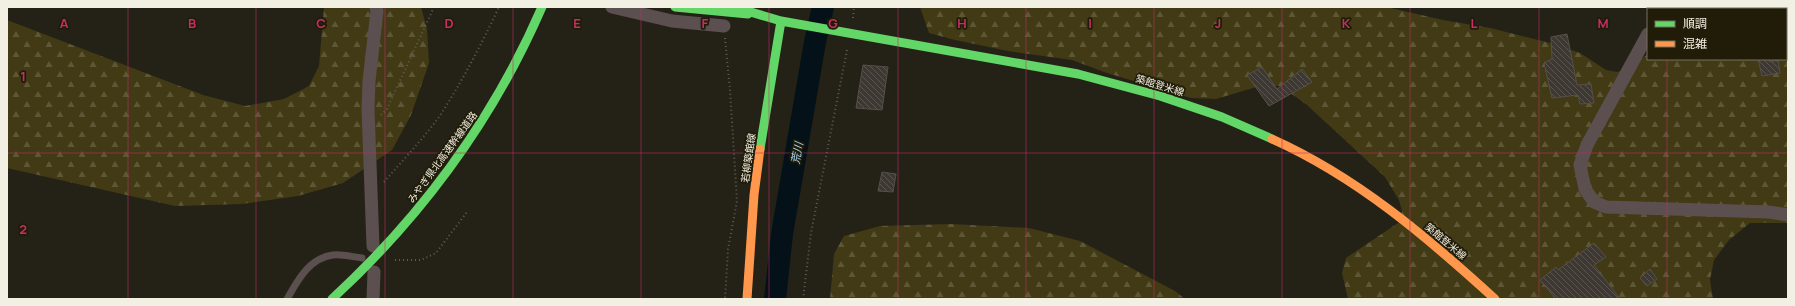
<svg xmlns="http://www.w3.org/2000/svg" width="1795" height="306" font-family="Manrope,'Noto Sans JP',sans-serif">
  <style>
    .forest { fill: url(#forest-firs) }
    .lines { fill: none; stroke-linecap: round; stroke-linejoin: round }
    .river { stroke: #041119; stroke-width: 22 }
    .building { fill: url(#building-back-hatch); stroke: #564f4a }
    .path { stroke: #635a58; stroke-width: 2; stroke-dasharray: 1 3; stroke-linecap: butt }
    .lane { stroke: #5c4f50; stroke-width: 7 }
    .street { stroke: #5c4f50; stroke-width: 13 }
    .fast { stroke: #63d668; stroke-width: 9 }
    .slow { stroke: #ff974d; stroke-width: 9 }
    .grid { fill: none; stroke: #c72e69; stroke-width: 1; stroke-opacity: 0.55 }
    .labels { text-anchor: middle; stroke-width: 3.5; stroke-linejoin: round; paint-order: stroke }
    .street-label { font-size: 10px; fill: #f2efe3; stroke: #201c08 }
    .water-label { font-size: 11px; font-style: italic; fill: #aadaf9; stroke: #201c08 }
    .grid-label { font-size: 13px; text-anchor: middle; font-weight: bold; fill: #c72e69; stroke: #201c08; stroke-width: 3.5; stroke-linejoin: round; paint-order: stroke }
  </style>
  <defs>
    <pattern id="forest-firs" width="22" height="20" patternUnits="userSpaceOnUse"><rect width="22" height="20" fill="#423a14"/><path d="M5 1l3.5 6h-7zM16 11l3.5 6h-7z" fill="#5e5736"/></pattern>
    <pattern id="building-back-hatch" width="6" height="6" patternUnits="userSpaceOnUse"><rect width="6" height="6" fill="#3d3832"/><path d="M-1 5l2 2M0 0l6 6M5-1l2 2" fill="none" stroke="#5a5550"/></pattern>
  </defs>
  <rect width="100%" height="100%" fill="#242217"/>
  <!-- forest -->
  <path class="forest" d="M324 7H421L427 29 429 63 411 115 392 150 343 183 298 196 242 204 175 206 7 168V20L203 95 245 106 284 99 309 86 319 66Z
    M920 7H1386L1443 20 1490 28 1550 43 1580 53 1606 70 1617 72 1629 68 1648 54V59H1786V9H1662V7H1788V223H1750L1729 240 1714 260 1710 280 1713 299H1348L1342 273 1346 258 1398 223 1402 211 1399 200 1385 177 1307 105 1281 86 1263 85 1216 99 1191 98 1107 73 1072 60 1008 51 955 40 929 33Z
    M951 224 1029 228 1080 241 1175 291 1185 299H830L834 254 844 236 880 226Z"/>
  <g class="lines">
    <!-- river -->
    <path class="river" d="M775 299 782 234 815 42 823 7"/>
  </g>
  <!-- building -->
  <path class="building" d="M1567 34 1577 85 1591 84 1594 103 1580 104 1578 95 1552 98 1544 63 1552 59 1551 37Z
    M1758 59H1769L1770 62 1778 60 1780 73 1762 76Z
    M863 65 888 67 882 110 856 108Z
    M1262 67 1277 89 1302 69 1312 82 1269 106 1247 75Z
    M882 172 896 174 893 192 878 191Z
    M1594 243 1606 257 1594 265 1620 299H1556L1540 280 1556 267 1558 270Z
    M1650 269 1657 279 1647 286 1640 278Z"/>
  <g class="lines">
    <!-- path -->
    <path class="path" d="M853 18 854 7
      M725 38 730 90 737 201 728 249 725 299
      M381 115 387 109 434 7
      M384 182C402 161 422 140 439 117 462 82 481 45 499 7
      M395 260H421L436 253 467 212
      M803 299 811 233 847 50"/>
    <!-- lane -->
    <path class="lane" d="M287 299C298 280 309 258 333 255 342 254 353 257 362 258"/>
    <!-- street -->
    <path class="street" d="M612 7 672 21 724 26
      M1662 9 1663 7
      M1648 34 1587 145 1580 165 1585 189 1594 202 1606 207 1769 212 1788 215
      M373 246 368 109 369 81 377 11 376 7
      M373 299 374 272"/>
    <!-- fast -->
    <path class="fast" d="M675 7 748 14
      M734 7 781 21 1078 74 1160 96 1222 117 1272 139
      M760 149 781 21
      M332 299C422 216 493 120 542 7"/>
    <!-- slow -->
    <path class="slow" d="M1272 139C1357 177 1427 237 1495 299
      M747 299 754 195 760 149"/>
  </g>
  <!-- grid -->
  <path class="grid" d="M128 7V299M256 7V299M385 7V299M513 7V299M641 7V299M769 7V299M898 7V299M1026 7V299M1154 7V299M1282 7V299M1410 7V299M1539 7V299M1667 7V9M1667 59V299M7 153H1788"/>
  <g class="labels">
    <!-- street labels -->
    <g class="street-label">
      <text transform="translate(1160 85) rotate(17)" y="4">築館登米線</text>
      <text transform="translate(442 157) rotate(-54)" y="4">みやぎ県北高速幹線道路</text>
      <text transform="translate(748 158) rotate(-82)" y="4">若柳築館線</text>
      <text transform="translate(1446 241) rotate(40)" y="4">築館登米線</text>
    </g>
    <!-- water labels -->
    <g class="water-label">
      <text transform="translate(797 153) rotate(-80)" y="4">荒川</text>
    </g>
  </g>
  <g class="grid-label">
    <text x="64" y="28">A</text>
    <text x="192" y="28">B</text>
    <text x="321" y="28">C</text>
    <text x="449" y="28">D</text>
    <text x="577" y="28">E</text>
    <text x="705" y="28">F</text>
    <text x="833" y="28">G</text>
    <text x="962" y="28">H</text>
    <text x="1090" y="28">I</text>
    <text x="1218" y="28">J</text>
    <text x="1346" y="28">K</text>
    <text x="1474" y="28">L</text>
    <text x="1603" y="28">M</text>
    <text x="23" y="81">1</text>
    <text x="23" y="234">2</text>
  </g>
  <!-- border -->
  <rect width="1795" height="306" fill="none" stroke="#f2efe3" stroke-width="16"/>
  <!-- legend -->
  <rect x="1647" y="8" width="140" height="52" fill="#201c08" stroke="#747060"/>
  <rect x="1655" y="21" width="20" height="6" fill="#63d668" stroke="#747060"/>
  <text x="1683" y="28" font-size="12" fill="#f2efe3">順調</text>
  <rect x="1655" y="41" width="20" height="6" fill="#ff974d" stroke="#747060"/>
  <text x="1683" y="48" font-size="12" fill="#f2efe3">混雑</text>
</svg>
